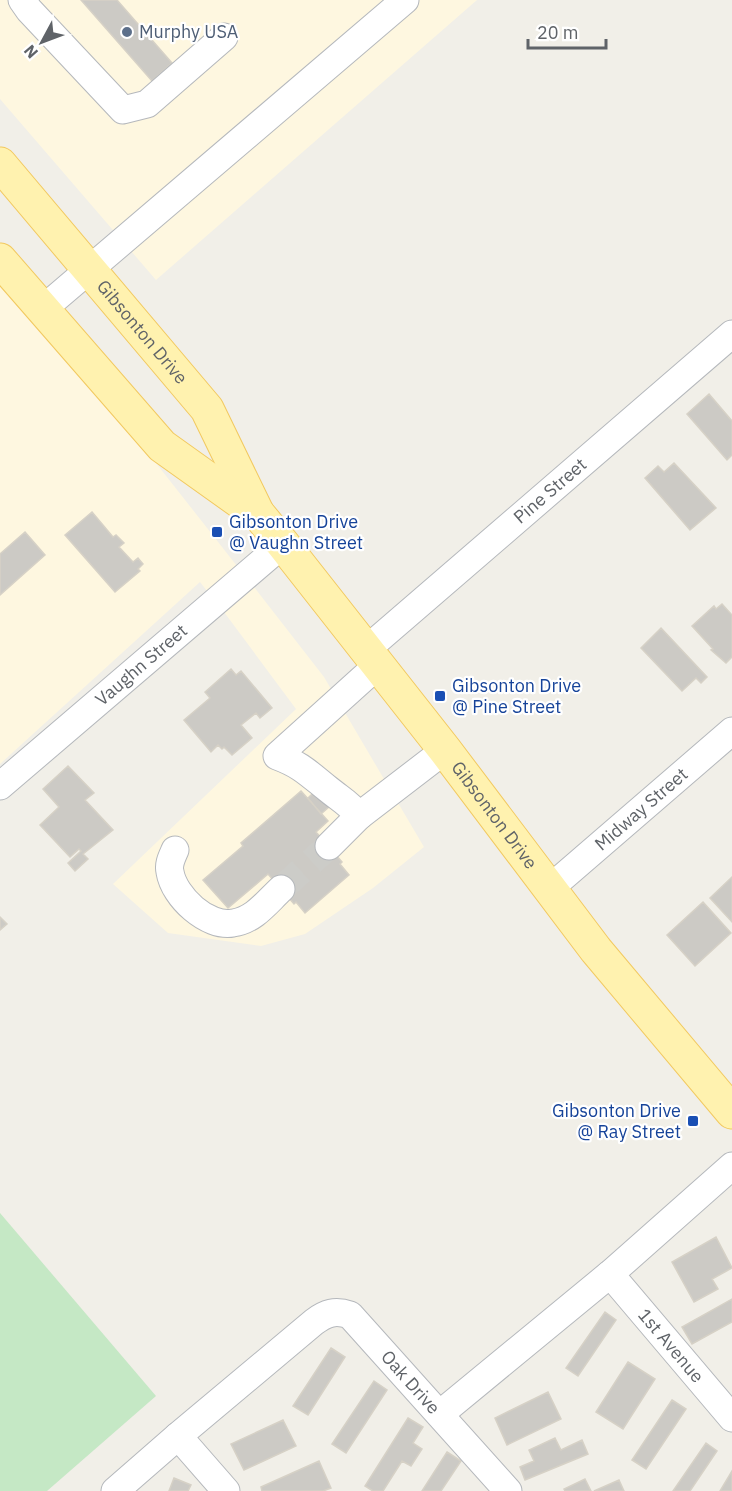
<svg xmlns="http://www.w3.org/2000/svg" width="732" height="1491" font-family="'IBM Plex Sans',sans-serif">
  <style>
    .commercial { fill: #fef7e0 }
    .park { fill: #c5e8c5 }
    .building { fill: #cccac5; stroke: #d6d1c6; stroke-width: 1.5 }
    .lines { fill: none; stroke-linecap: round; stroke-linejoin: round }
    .minor-tunnel { stroke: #ccccc8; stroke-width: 27; stroke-dasharray: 27 14; stroke-linecap: butt }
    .minor-casing { stroke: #b5b8bc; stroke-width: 29 }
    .major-casing { stroke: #f2c960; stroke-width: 35 }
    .minor { stroke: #fff; stroke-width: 27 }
    .major { stroke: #fff2af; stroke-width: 33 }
    .service-dot { fill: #5c6f8a; stroke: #fff; stroke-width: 2 }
    .transit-dot { fill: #1a4fb4; stroke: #fff; stroke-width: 2 }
    .labels { text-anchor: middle; stroke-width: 4.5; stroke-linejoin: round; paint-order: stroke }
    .service-label { font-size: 18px; fill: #4e5e75; stroke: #fff; text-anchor: start }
    .street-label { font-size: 18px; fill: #5f6368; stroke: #fff }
    .transit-label { font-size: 18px; fill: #164399; stroke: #fff; text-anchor: start }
  </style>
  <rect width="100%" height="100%" fill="#f1efe8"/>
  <!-- commercial -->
  <path class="commercial" d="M0 0H477L156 280 0 99Z
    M0 283 152 458 237 566 207 591 200 582 0 764Z
    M254 587 324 677 424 847 373 888 305 934 261 946 168 933 113 884 296 709 224 612Z"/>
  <!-- park -->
  <path class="park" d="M0 1213 156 1396 47 1491H0Z"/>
  <!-- building -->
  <path class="building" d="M81 0H117L172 63 152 81Z
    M709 394 732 421V455L727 460 687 414Z
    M674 463 716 508 690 530 645 478 658 466 664 472Z
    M92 512 113 537 116 535 124 543 119 547 133 562 138 558 143 564 138 569 140 571 115 592 65 535Z
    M25 532 45 555 0 595V554Z
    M722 604 732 615V657L726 663 711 650 713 649 692 626 714 606 716 609Z
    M661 628 707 677 701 683 696 678 682 691 641 648Z
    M231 669 236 675 241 671 272 708 260 718 256 713 241 725 252 738 232 755 224 747 222 749 218 745 211 752 184 720 210 698 205 692Z
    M68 766 94 793 85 800 113 830 83 854 88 859 75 871 68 863 81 851 79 849 70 857 40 825 59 807 43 789Z
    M301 791 328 821 316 832 342 862 340 864 349 875 305 913 296 902 294 904 268 874 228 908 203 880 243 846 241 843Z
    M315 791 329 807 321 814 308 798Z
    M732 877V922L710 898Z
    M703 902 731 933 695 966 667 935Z
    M0 917 7 924 0 930Z
    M716 1237 732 1268 712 1279 718 1289 694 1302 672 1262Z
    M732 1299V1322L692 1344 682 1327Z
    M605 1312 616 1320 578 1376 566 1368Z
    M331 1348 345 1357 308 1415 293 1406Z
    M628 1362 655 1379 623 1429 596 1412Z
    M374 1381 387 1390 346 1453 332 1444Z
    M548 1392 561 1419 507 1445 495 1418Z
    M672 1400 686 1409 646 1469 632 1460Z
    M408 1418 423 1427 413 1443 422 1449 411 1466 402 1461 383 1491H373L365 1486Z
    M283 1420 296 1446 244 1470 231 1444Z
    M555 1438 561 1450 582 1440 588 1454 525 1480 520 1467 534 1461 529 1450Z
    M706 1443 717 1451 690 1491H673Z
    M447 1452 461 1461 441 1491H422Z
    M319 1461 331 1488 323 1491H262L261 1487Z
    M732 1471V1491H720Z
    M174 1478 191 1485 188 1491H169Z
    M585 1479 591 1491H565L564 1489Z
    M619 1480 624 1491H594Z"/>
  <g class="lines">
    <!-- minor-tunnel -->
    <path class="minor-tunnel" d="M281 889 329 846"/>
    <defs>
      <g id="minor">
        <path d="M22 0 29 10 123 110 147 104 224 37"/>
        <path d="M43 309 405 0"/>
        <path id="s1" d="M367 649 732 334"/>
        <path id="s2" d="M0 786 283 544"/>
        <path d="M359 816C349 803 340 799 328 789 308 773 301 765 277 756L379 664"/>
        <path d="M329 846 359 816 445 750"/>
        <path d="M175 850C172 857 168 864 170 872 174 897 208 928 233 923 254 920 266 903 281 889"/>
        <path id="s3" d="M549 889 732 731"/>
        <path id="s4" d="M610 1274 732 1418"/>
        <path d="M440 1414 610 1274 732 1166"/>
        <path d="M178 1436 226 1491"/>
        <path id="s5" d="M115 1491 178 1436 314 1322C326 1313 335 1310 350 1315L508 1491"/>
      </g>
      <g id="major">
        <path id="s6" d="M0 164 207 409 257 512"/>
        <path id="s7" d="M0 260 162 446 260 516 283 544 445 750 596 950 732 1112"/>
      </g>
    </defs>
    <!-- minor casing -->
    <use href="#minor" class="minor-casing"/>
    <!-- major casing -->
    <use href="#major" class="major-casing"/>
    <!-- minor -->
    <use href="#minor" class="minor"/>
    <!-- major -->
    <use href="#major" class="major"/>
  </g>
  <!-- markers -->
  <circle class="service-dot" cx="127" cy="32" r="6"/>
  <g class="transit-dot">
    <rect x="211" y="526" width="12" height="12" rx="3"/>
    <rect x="434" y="690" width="12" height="12" rx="3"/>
    <rect x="687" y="1115" width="12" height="12" rx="3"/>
  </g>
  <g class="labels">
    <!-- service labels -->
    <g class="service-label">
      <text x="139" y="38">Murphy USA</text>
    </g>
    <!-- street labels -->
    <g class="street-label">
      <text dy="6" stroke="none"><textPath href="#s6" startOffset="220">Gibsonton Drive</textPath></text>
      <text dy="6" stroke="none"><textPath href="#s1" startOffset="242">Pine Street</textPath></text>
      <text dy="6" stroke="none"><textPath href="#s2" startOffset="186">Vaughn Street</textPath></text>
      <text dy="6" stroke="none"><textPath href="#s3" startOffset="122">Midway Street</textPath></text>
      <text dy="6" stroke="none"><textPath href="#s7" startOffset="747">Gibsonton Drive</textPath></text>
      <text dy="6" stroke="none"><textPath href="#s4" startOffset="94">1st Avenue</textPath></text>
      <text dy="6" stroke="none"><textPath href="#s5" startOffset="390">Oak Drive</textPath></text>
    </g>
    <!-- transit labels -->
    <g class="transit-label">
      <text x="229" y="528">Gibsonton Drive<tspan x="229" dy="21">@ Vaughn Street</tspan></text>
      <text x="452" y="692">Gibsonton Drive<tspan x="452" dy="21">@ Pine Street</tspan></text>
      <text x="681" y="1117" text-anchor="end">Gibsonton Drive<tspan x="681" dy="21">@ Ray Street</tspan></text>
    </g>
  </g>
  <!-- north arrow -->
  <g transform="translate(42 42) rotate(229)" stroke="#ffffff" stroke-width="4.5" paint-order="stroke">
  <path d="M0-4.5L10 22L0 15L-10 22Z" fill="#5f6368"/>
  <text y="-9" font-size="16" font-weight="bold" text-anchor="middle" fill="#5f6368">N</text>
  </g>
  <!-- scale -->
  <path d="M528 39v9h78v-9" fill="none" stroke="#5f6368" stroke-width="3"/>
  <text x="537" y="39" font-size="18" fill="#5f6368" stroke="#ffffff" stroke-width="4.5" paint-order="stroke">20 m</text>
</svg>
